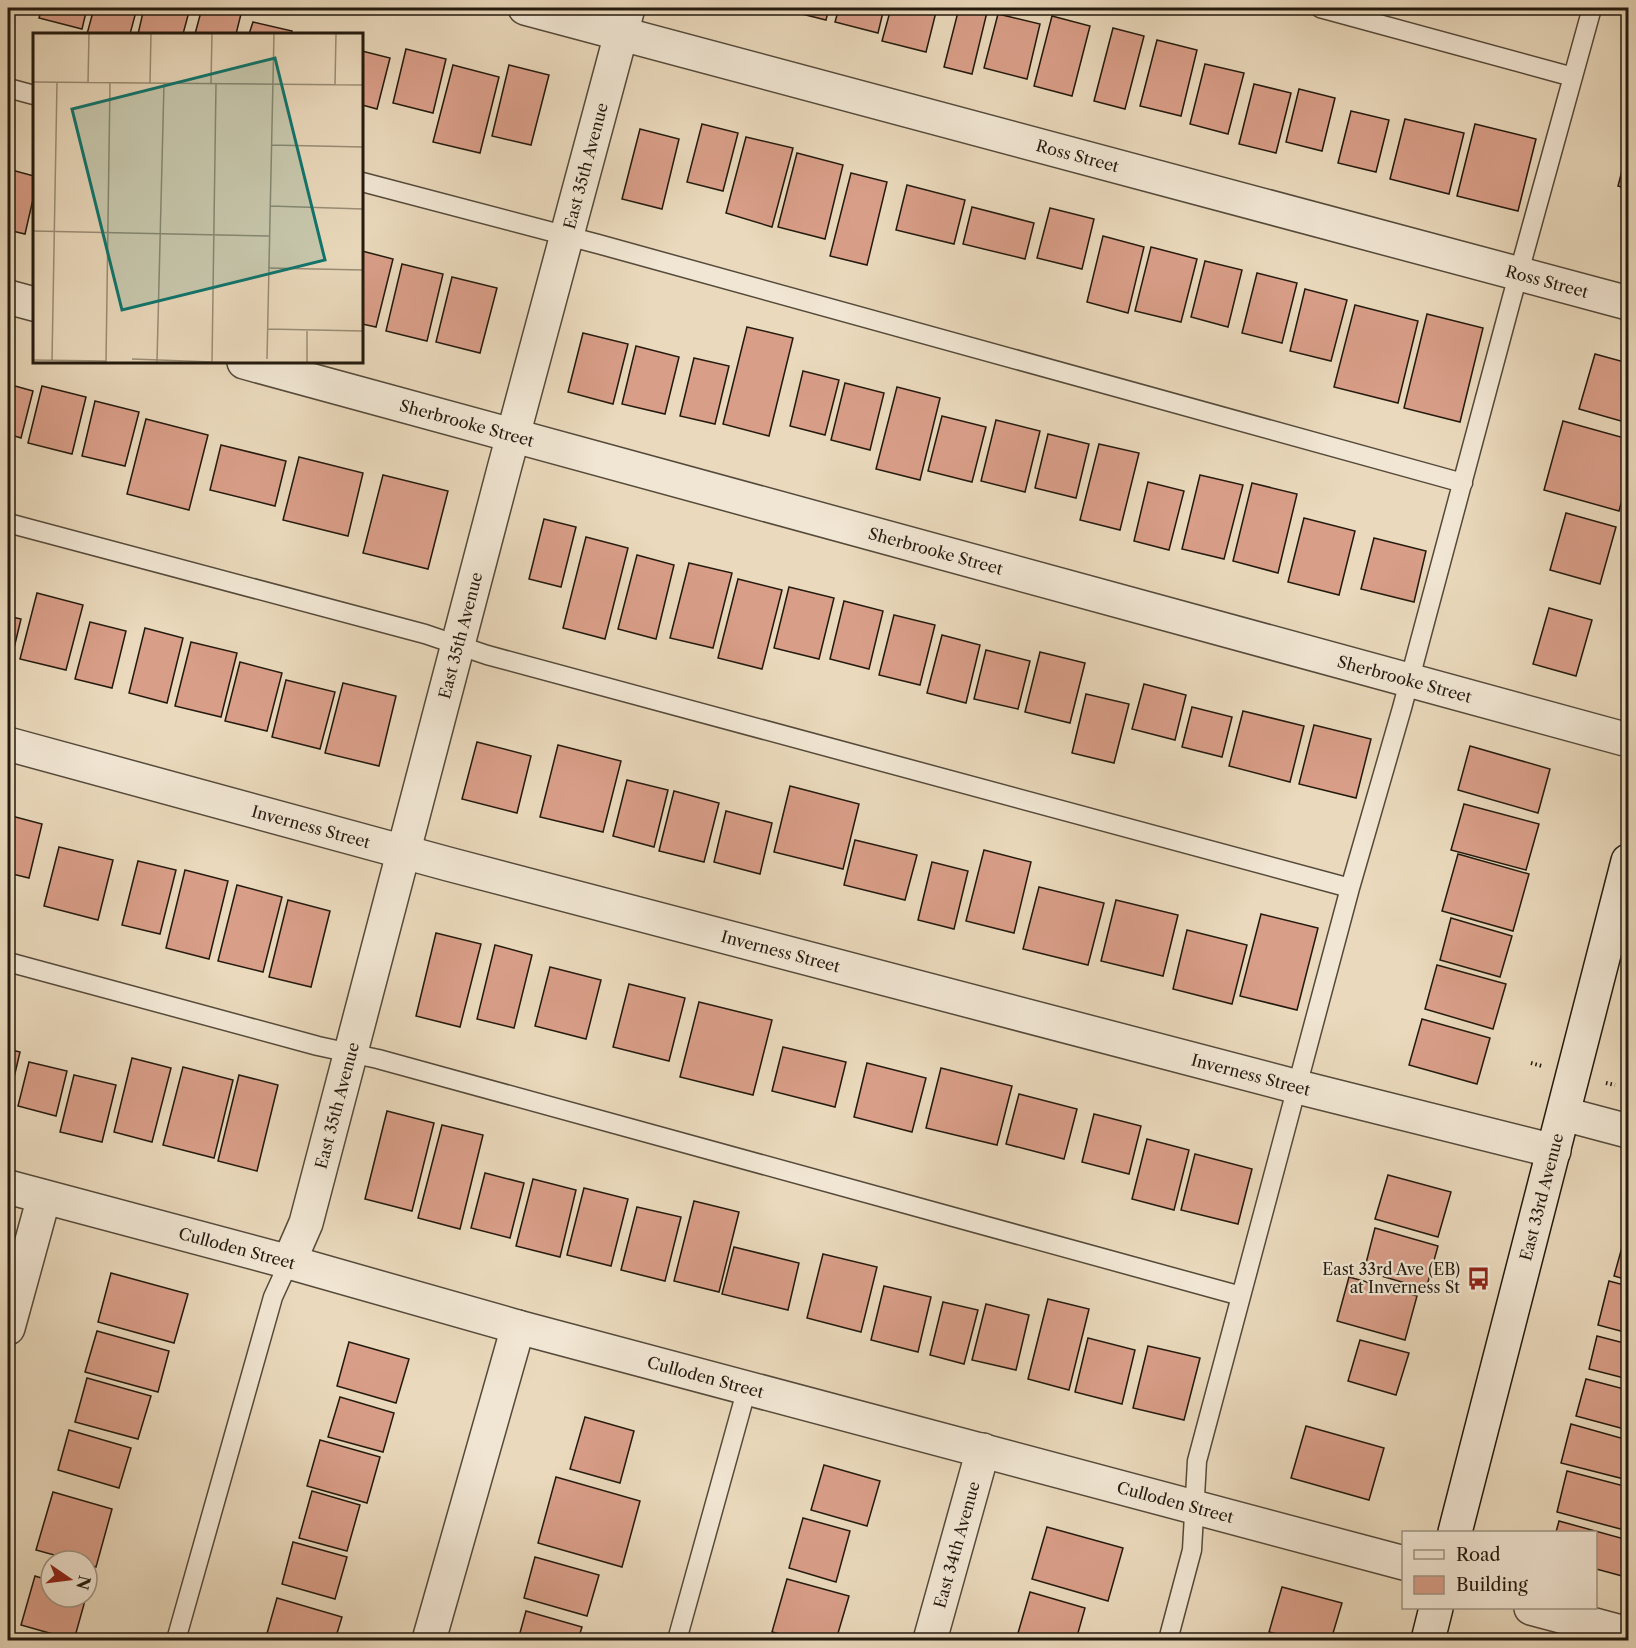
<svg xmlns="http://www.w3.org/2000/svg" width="1636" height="1648" font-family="'Libre Caslon Text',serif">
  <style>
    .building { fill: #d99e88; stroke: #231a0e; stroke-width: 1.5 }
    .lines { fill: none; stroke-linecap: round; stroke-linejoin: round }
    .lane-casing { stroke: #554a3a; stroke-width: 21 }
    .street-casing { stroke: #554a3a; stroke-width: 36 }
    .secondary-casing { stroke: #231a0e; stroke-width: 36 }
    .path { stroke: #231a0e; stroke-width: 4; stroke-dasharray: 1.5 3; stroke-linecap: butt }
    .lane { stroke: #f1e6d3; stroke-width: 18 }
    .street { stroke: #f1e6d3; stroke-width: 33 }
    .secondary { stroke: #f1e6d3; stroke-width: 33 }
    .labels { text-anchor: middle; stroke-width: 4.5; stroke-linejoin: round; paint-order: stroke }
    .street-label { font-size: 16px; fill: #231a0e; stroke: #f1e6d3 }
    .poi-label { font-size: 16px; fill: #231a0e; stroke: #f1e6d3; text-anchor: end }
    .inset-road { fill: none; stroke: #9a8d76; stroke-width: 1.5 }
    .view { fill: #0f766e; fill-opacity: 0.15; stroke: #0f766e; stroke-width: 3 }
    .inset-edge { fill: none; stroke: #231a0e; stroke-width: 3 }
  </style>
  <rect width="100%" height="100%" fill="#ead9bc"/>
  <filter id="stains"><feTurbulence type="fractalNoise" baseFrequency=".00333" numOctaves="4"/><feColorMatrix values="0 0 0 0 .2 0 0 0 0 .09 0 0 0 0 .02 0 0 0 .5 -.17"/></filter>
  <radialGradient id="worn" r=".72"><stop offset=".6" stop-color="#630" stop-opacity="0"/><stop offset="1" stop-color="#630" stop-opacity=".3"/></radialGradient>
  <!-- building -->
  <path class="building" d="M9 8H33L32 13Z
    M42 8H87L82 29 39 18Z
    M94 8H137L130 34H87Z
    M144 8H190L183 34H138Z
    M202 8H230L242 10 236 34H195Z
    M787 8H829L826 20 786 10Z
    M839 8H884L878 33 835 22Z
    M891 8H937L926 52 882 41Z
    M959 8H988L972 74 944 67Z
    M998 14 1040 24 1027 79 984 68Z
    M1052 16 1090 26 1072 96 1034 86Z
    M253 22 292 31 291 34H249Z
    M1113 28 1144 36 1125 109 1094 101Z
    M1157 40 1197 50 1181 116 1140 106Z
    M406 49 446 59 433 113 393 103Z
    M362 51 390 58 377 109 362 105Z
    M1205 64 1244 73 1228 134 1190 124Z
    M453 65 499 77 480 153 433 142Z
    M509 65 549 75 531 145 492 136Z
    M1254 84 1291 93 1276 153 1239 144Z
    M1299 89 1335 98 1322 151 1286 142Z
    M1351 111 1389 120 1376 172 1338 163Z
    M1405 119 1464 133 1449 194 1390 179Z
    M702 124 738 133 723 191 687 182Z
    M1475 124 1536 139 1518 211 1457 196Z
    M640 129 679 139 662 209 622 199Z
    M746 137 793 148 772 227 726 213Z
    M1628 148V189L1618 186Z
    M797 153 843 165 825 239 778 227Z
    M8 169 34 176V195L25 234 8 230Z
    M851 173 887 182 867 265 830 256Z
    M907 185 965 200 954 244 896 230Z
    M972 207 1034 223 1025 259 963 244Z
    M1050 208 1094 219 1082 269 1037 258Z
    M1103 236 1144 247 1128 313 1087 302Z
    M1151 247 1197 259 1181 322 1135 311Z
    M362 251 393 259 376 327 362 324Z
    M1205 261 1242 270 1228 327 1191 317Z
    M402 264 443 274 427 341 386 331Z
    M1257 273 1297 283 1282 343 1242 333Z
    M452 277 497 288 480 353 436 342Z
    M1305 289 1347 300 1331 361 1290 351Z
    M1355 305 1418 321 1398 403 1334 387Z
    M1427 314 1483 328 1460 422 1404 408Z
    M747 327 793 338 769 436 723 424Z
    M583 333 628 344 613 404 568 392Z
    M636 346 679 357 665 414 622 404Z
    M1595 354 1628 363V423L1579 409Z
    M694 358 729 366 715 424 680 416Z
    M803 371 839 380 825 435 790 426Z
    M845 383 884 393 870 450 831 440Z
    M8 384 33 391 21 438 8 434Z
    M42 386 86 397 72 454 28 443Z
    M897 387 940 398 920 480 876 469Z
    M95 401 139 412 125 466 82 456Z
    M942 416 986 427 972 482 928 471Z
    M146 419 208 435 189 510 127 494Z
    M996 420 1040 431 1025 492 981 481Z
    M1563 421 1628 439V478L1619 511 1544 490Z
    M1048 434 1089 444 1076 498 1035 488Z
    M1099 444 1139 453 1120 530 1080 520Z
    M221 445 286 461 275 506 210 490Z
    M299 457 363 473 348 536 283 520Z
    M383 475 448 491 428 569 363 553Z
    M1200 475 1243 485 1224 559 1182 549Z
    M1148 482 1184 491 1169 550 1134 541Z
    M1252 483 1297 494 1278 573 1233 561Z
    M1566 513 1616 527 1600 584 1550 570Z
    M1304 518 1355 531 1339 595 1288 582Z
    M544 519 576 527 561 587 529 579Z
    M586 537 628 548 605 639 563 628Z
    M1374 538 1426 551 1414 602 1361 589Z
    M637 555 674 565 656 639 618 629Z
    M689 563 732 573 713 648 670 638Z
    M738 579 782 590 762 669 718 658Z
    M789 587 834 598 819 659 774 648Z
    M37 593 83 605 66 670 20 659Z
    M844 601 883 611 869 669 830 659Z
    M1549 608 1592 620 1576 676 1533 664Z
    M894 615 935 625 920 685 879 675Z
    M8 616 21 619 8 673Z
    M90 622 126 631 112 688 75 679Z
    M145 628 183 638 167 703 129 693Z
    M942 635 980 645 966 703 927 693Z
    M191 642 237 653 221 717 175 706Z
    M986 650 1030 661 1018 709 974 699Z
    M1040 652 1085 663 1070 723 1025 712Z
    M240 662 282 673 267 731 225 721Z
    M286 680 335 692 320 749 272 737Z
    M343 683 396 696 379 766 325 753Z
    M1144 684 1186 695 1175 740 1132 729Z
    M1086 694 1129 704 1114 763 1072 753Z
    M1192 707 1232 717 1222 757 1182 747Z
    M1243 711 1304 726 1290 782 1229 766Z
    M1314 725 1371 739 1356 798 1299 784Z
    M477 742 531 756 517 813 462 799Z
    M558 745 621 761 603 832 540 817Z
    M1470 746 1550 769 1538 813 1458 790Z
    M627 780 668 790 654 847 613 836Z
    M790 786 859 804 843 869 774 852Z
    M674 791 719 803 704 862 659 851Z
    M1464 804 1539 824 1526 870 1451 850Z
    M726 811 772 823 760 874 714 862Z
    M8 815 42 824 29 878 8 873Z
    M855 840 917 855 905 900 844 885Z
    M59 847 113 860 98 920 44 906Z
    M984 850 1031 862 1014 933 966 921Z
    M1458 854 1529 874 1513 931 1442 911Z
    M138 861 176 870 160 934 122 925Z
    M932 862 968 871 954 929 918 920Z
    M185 870 228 881 209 959 166 948Z
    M237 885 282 897 263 972 218 961Z
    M1039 887 1104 903 1088 965 1023 949Z
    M288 900 330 911 311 987 269 977Z
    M1116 900 1178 915 1163 976 1101 961Z
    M1261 914 1318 928 1297 1010 1240 996Z
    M1451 918 1512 936 1500 977 1440 960Z
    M1187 930 1247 945 1232 1004 1173 989Z
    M436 933 481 944 460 1027 416 1016Z
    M495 945 532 955 514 1028 477 1019Z
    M1437 965 1506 984 1493 1029 1425 1009Z
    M550 967 601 980 586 1039 535 1026Z
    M629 984 685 998 669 1061 613 1047Z
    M699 1002 772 1020 753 1095 680 1077Z
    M1422 1019 1490 1038 1477 1084 1409 1065Z
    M783 1047 846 1062 835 1107 772 1091Z
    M8 1049 20 1052 8 1103Z
    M132 1058 171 1068 152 1142 114 1132Z
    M29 1062 67 1071 56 1116 18 1106Z
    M867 1063 926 1078 912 1132 854 1117Z
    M183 1067 233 1080 214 1158 163 1145Z
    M941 1068 1012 1086 997 1145 926 1128Z
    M74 1075 116 1085 102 1142 60 1132Z
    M239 1075 278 1085 257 1171 218 1161Z
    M1019 1094 1077 1109 1064 1159 1006 1144Z
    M387 1111 434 1123 412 1211 365 1199Z
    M1094 1114 1141 1126 1129 1174 1082 1162Z
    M442 1125 483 1135 460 1229 418 1218Z
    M1147 1139 1189 1150 1174 1210 1132 1199Z
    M1195 1154 1252 1169 1238 1224 1181 1210Z
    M485 1173 524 1183 510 1238 471 1228Z
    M1388 1175 1451 1192 1438 1237 1375 1219Z
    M533 1179 576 1190 560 1257 516 1246Z
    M584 1188 628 1199 611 1266 567 1255Z
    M694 1201 739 1212 719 1292 674 1281Z
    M637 1207 681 1217 665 1281 621 1270Z
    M1375 1228 1438 1246 1426 1289 1364 1271Z
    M1624 1240 1628 1241V1280L1614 1276Z
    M734 1247 799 1263 788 1310 722 1294Z
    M823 1254 877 1267 861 1332 807 1318Z
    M111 1273 188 1294 174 1343 98 1322Z
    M1349 1277 1417 1296 1405 1340 1337 1321Z
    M1609 1281 1628 1286V1333L1598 1325Z
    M884 1286 931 1297 918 1352 871 1340Z
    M1048 1299 1089 1309 1069 1390 1028 1379Z
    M943 1302 978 1310 964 1364 930 1355Z
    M986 1304 1029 1315 1016 1370 972 1360Z
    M97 1331 169 1351 158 1392 85 1372Z
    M1597 1336 1628 1344V1379L1589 1369Z
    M1088 1338 1135 1350 1122 1404 1075 1392Z
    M1360 1340 1409 1353 1396 1395 1348 1381Z
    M349 1342 409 1359 396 1403 337 1386Z
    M1148 1346 1200 1358 1184 1420 1133 1408Z
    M87 1378 151 1396 138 1439 75 1422Z
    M1586 1379 1628 1390V1430L1576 1416Z
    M340 1397 394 1413 383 1452 328 1437Z
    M585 1417 634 1431 620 1483 570 1469Z
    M1571 1424 1628 1440V1462L1624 1479 1561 1463Z
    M1306 1426 1384 1448 1369 1500 1291 1478Z
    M69 1430 131 1448 119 1488 58 1470Z
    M320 1440 380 1457 367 1503 307 1486Z
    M824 1465 880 1481 867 1526 811 1510Z
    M1567 1471 1628 1487V1531L1557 1512Z
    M556 1477 640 1501 622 1567 538 1543Z
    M312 1491 360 1505 347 1551 299 1538Z
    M53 1492 112 1509 96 1567 87 1564V1561H76L36 1550Z
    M803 1518 850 1531 836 1582 789 1568Z
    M1559 1521 1628 1540V1569L1626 1577 1596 1569V1532H1556Z
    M1047 1527 1123 1548 1108 1601 1032 1579Z
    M293 1542 347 1557 335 1599 282 1584Z
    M535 1557 599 1575 587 1616 524 1598Z
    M35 1576 51 1581V1597H86L74 1640 21 1625Z
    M787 1579 849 1596 836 1640H803L772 1632Z
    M1282 1587 1342 1603 1331 1640H1298L1269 1632Z
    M1030 1592 1085 1608 1076 1640H1016Z
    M277 1598 342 1617 335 1640H276L266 1637Z
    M526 1611 582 1627 578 1640H518Z"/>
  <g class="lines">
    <defs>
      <path id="lane" d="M1320 8 1573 77
        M8 88 34 95
        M362 182 598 244 1463 483
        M8 523 425 634 487 655 1350 888
        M8 962 318 1046 378 1059 1241 1296
        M176 1640 273 1297 289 1262
        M677 1640 747 1388
        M1168 1640 1192 1550 1197 1461 1350 888 1402 708 1511 301 1592 8"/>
      <g id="street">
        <path id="s1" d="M525 8 1628 303"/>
        <path d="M8 297 34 304"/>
        <path id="s2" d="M244 362 1628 740"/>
        <path id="s3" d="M8 744 448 864 1298 1087 1554 1151"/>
        <path d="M1564 1114 1628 1131"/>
        <path id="s4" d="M8 1187 289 1262 518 1327 1404 1563"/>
        <path id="s5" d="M289 1262 306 1223 504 469 628 8"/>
        <path d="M8 1328 44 1197"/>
        <path d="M1531 1608 1628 1634"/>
        <path d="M429 1640 518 1327"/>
        <path id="s6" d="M930 1640 983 1450"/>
      </g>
      <g id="secondary">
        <path id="s7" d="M1455 1532 1628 861"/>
        <path d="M1428 1640 1436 1608"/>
      </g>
    </defs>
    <!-- lane casing -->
    <use href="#lane" class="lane-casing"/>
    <!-- street casing -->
    <use href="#street" class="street-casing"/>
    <!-- secondary casing -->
    <use href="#secondary" class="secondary-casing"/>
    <!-- path -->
    <path class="path" d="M1531 1063 1542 1066
      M1606 1083 1615 1085"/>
    <!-- lane -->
    <use href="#lane" class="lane"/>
    <!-- street -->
    <use href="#street" class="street"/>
    <!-- secondary -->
    <use href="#secondary" class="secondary"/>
  </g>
  <!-- icons -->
  <defs>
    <symbol id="bus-bare" viewBox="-9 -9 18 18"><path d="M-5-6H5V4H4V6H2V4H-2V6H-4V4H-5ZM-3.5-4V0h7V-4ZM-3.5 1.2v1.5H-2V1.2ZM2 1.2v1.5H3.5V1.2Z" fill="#8f2418" stroke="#f1e6d3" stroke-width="2.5" paint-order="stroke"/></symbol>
  </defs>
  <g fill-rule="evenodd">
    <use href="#bus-bare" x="1462" y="1262" width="33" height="33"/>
  </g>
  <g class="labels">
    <!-- street labels -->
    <g class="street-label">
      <text dy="6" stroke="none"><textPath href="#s1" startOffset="572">Ross Street</textPath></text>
      <text dy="6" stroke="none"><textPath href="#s5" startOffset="1136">East 35th Avenue</textPath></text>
      <text dy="6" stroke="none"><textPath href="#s1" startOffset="1058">Ross Street</textPath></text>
      <text dy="6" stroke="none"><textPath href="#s2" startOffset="231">Sherbrooke Street</textPath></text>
      <text dy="6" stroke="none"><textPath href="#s2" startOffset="717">Sherbrooke Street</textPath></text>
      <text dy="6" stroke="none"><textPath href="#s5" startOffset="650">East 35th Avenue</textPath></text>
      <text dy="6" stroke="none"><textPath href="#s2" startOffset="1203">Sherbrooke Street</textPath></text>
      <text dy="6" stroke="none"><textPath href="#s3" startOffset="314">Inverness Street</textPath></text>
      <text dy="6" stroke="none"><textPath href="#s3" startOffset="800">Inverness Street</textPath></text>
      <text dy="6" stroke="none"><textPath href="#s3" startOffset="1286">Inverness Street</textPath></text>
      <text dy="6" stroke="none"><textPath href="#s5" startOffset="164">East 35th Avenue</textPath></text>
      <text dy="6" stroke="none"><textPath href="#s7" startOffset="346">East 33rd Avenue</textPath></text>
      <text dy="6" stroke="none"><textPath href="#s4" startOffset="237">Culloden Street</textPath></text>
      <text dy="6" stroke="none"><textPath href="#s4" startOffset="723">Culloden Street</textPath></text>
      <text dy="6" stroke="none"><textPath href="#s4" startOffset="1209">Culloden Street</textPath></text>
      <text dy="6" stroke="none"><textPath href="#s6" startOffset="99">East 34th Avenue</textPath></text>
    </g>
    <!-- poi labels -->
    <g class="poi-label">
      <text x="1460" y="1275">East 33rd Ave (EB)<tspan x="1460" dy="18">at Inverness St</tspan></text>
    </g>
  </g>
  <!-- overview -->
  <g transform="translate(33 33)">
    <rect width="330" height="330" fill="#ead9bc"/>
    <path class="inset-road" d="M0 49 330 52M55 49 56 0M117 50 118 0M178 51 179 0M302 52 303 0M238 112 330 114M237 173 330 176M0 198 236 203M235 235 330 237M234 296 330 298M99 326 206 330M234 326 241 0M0 327 73 328M19 327 24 49M124 329 131 50M73 330 77 50M179 330 183 51M274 330V298"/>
    <path class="view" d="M242 25 292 227 89 277 39 76Z"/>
    <rect width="330" height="330" class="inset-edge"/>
  </g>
  <!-- margin -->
  <rect width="1636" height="1648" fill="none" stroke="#ead9bc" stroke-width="30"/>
  <rect x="9" y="9" width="1618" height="1630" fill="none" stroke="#231a0e" stroke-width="3"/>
  <rect x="15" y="15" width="1606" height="1618" fill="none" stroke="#231a0e" stroke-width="1.5"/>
  <!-- legend -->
  <rect x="1402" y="1531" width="195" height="78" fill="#f1e6d3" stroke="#9f9484" stroke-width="1.5"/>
  <rect x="1414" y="1550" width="30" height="9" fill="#f1e6d3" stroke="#9f9484" stroke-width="1.5"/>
  <text x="1456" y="1561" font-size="18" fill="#231a0e">Road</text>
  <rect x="1414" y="1576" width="30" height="18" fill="#d99e88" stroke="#9f9484" stroke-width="1.5"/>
  <text x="1456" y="1591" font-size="18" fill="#231a0e">Building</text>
  <!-- north arrow -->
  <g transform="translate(69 1579) rotate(104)"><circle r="28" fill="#f1e6d3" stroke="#9f9484" stroke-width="1.5"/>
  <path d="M0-4.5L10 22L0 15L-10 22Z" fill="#8f2418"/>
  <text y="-9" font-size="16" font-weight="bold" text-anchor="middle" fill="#231a0e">N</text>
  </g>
  <rect width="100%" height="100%" filter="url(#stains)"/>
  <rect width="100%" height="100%" fill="url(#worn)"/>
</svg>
